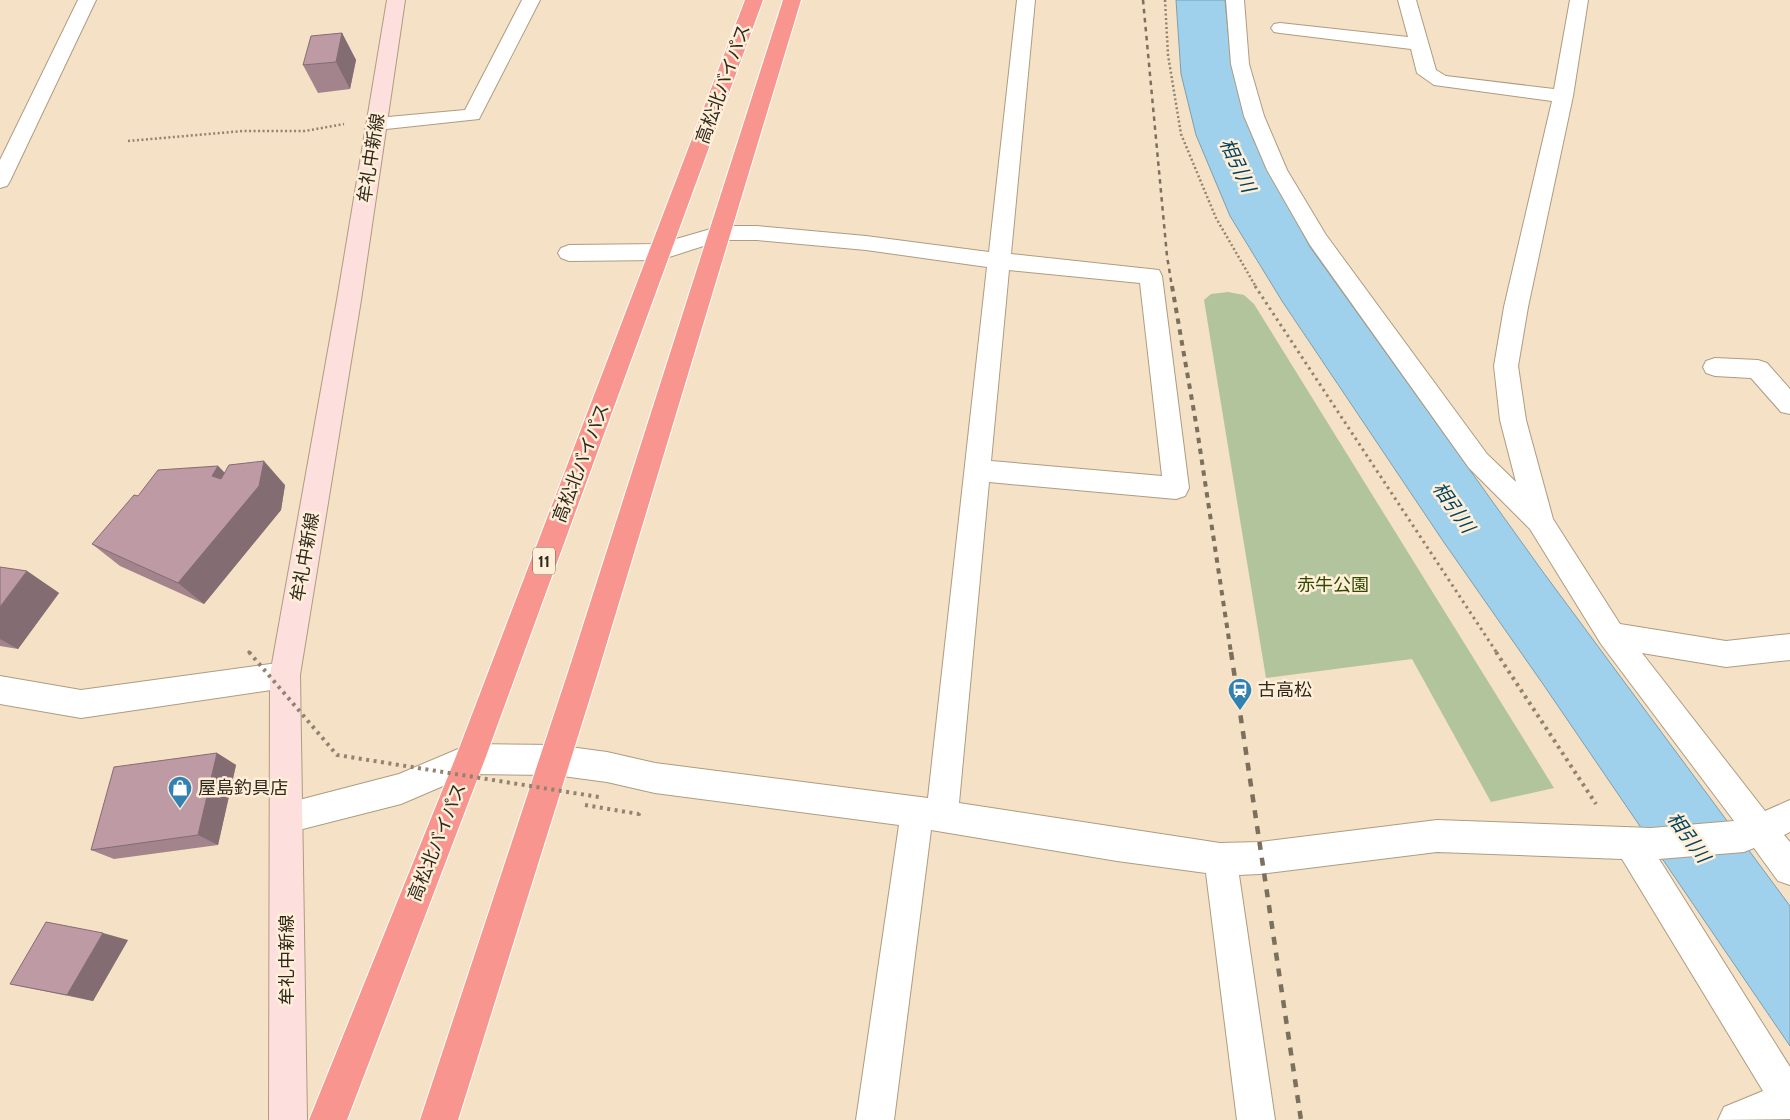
<svg xmlns="http://www.w3.org/2000/svg" width="1790" height="1120" font-family="Cabin,'Noto Sans JP',sans-serif">
  <style>
    .green { fill: #b2c49c }
    .water { fill: #9fd1ec; stroke: #7d9eae }
    .lines { fill: none; stroke-linecap: round; stroke-linejoin: round }
    .street-casing { stroke: #ae9c81; stroke-width: 2 }
    .secondary-casing { stroke: #ae9c81; stroke-width: 2 }
    .highway-casing { stroke: #fff; stroke-width: 2 }
    .path-far2 { stroke: #918370; stroke-width: 2.5; stroke-dasharray: 2 2.5; stroke-linecap: butt }
    .path-far1 { stroke: #918370; stroke-width: 3; stroke-dasharray: 2.5 4; stroke-linecap: butt }
    .path { stroke: #918370; stroke-width: 4; stroke-dasharray: 3 4.5; stroke-linecap: butt }
    .street { fill: #fff; fill-rule: evenodd }
    .secondary { fill: #fddfdd; fill-rule: evenodd }
    .highway { fill: #f8958e; fill-rule: evenodd }
    .rail-far2 { stroke: #7b6f5e; stroke-width: 2.5; stroke-dasharray: 4.5 4.5; stroke-linecap: butt }
    .rail-far1 { stroke: #7b6f5e; stroke-width: 4; stroke-dasharray: 5.5 5.5; stroke-linecap: butt }
    .rail { stroke: #7b6f5e; stroke-width: 4.5; stroke-dasharray: 8 8; stroke-linecap: butt }
    .path-bridge-far1 { stroke: #918370; stroke-width: 3; stroke-dasharray: 2.5 4; stroke-linecap: butt }
    .path-bridge { stroke: #918370; stroke-width: 4; stroke-dasharray: 3 4.5; stroke-linecap: butt }
    .wall { fill: #a3848d }
    .shaded-wall { fill: #846c73 }
    .building { fill: #bd9aa4; stroke: #846c73 }
    .labels { text-anchor: middle; stroke-width: 5; stroke-linejoin: round; paint-order: stroke }
    .shield { fill: #ffefd8; stroke: #6d6455; stroke-width: 1 }
    .shield-label { font-size: 16px; font-weight: bold; fill: #2f281d }
    .street-label { font-size: 18px; fill: #2f281d; stroke: #ffefd8 }
    .park-label { font-size: 18px; fill: #314801; stroke: #ffefd8 }
    .poi-label { font-size: 18px; fill: #2f281d; stroke: #ffefd8; text-anchor: start }
    .water-label { font-size: 19px; font-style: italic; fill: #00435e; stroke: #ffefd8 }
  </style>
  <rect width="100%" height="100%" fill="#f5e1c5"/>
  <!-- green -->
  <path class="green" d="M1228 292 1244 295 1254 304 1554 788 1491 802 1412 659 1266 678 1204 300 1211 294Z"/>
  <!-- water -->
  <path class="water" d="M1176 0H1225L1231 63 1254 141 1310 247 1543 572 1790 906V1046L1545 687 1443 541 1282 301 1230 216 1196 135 1181 74Z"/>
  <g class="lines">
    <defs>
      <path id="street" d="M78 0H96L10 181 7 186 0 188V160Z
        M522 0H540L479 119 377 130 370 128 367 124 370 120 377 118 465 110Z
        M1017 0H1035L1011 254 1159 270 1162 276 1189 488 1185 496 1176 499 989 482 959 803 1220 843 1260 842 1437 820 1651 828 1734 821 1601 644 1530 529 1469 468 1310 245 1267 170 1244 116 1231 64 1226 0H1244L1249 64 1264 116 1287 170 1326 235 1487 454 1516 482 1500 420 1494 366 1504 307 1552 101 1434 85 1417 73 1411 49 1280 33 1274 32 1271 28 1274 24 1280 23 1408 37 1398 0H1416L1436 70 1446 76 1554 89 1570 0H1588L1573 96 1528 307 1518 366 1526 420 1553 519 1620 624 1726 641 1790 634V660L1726 667 1642 653 1765 811 1790 800V832L1784 835 1790 842V885L1778 881 1754 848 1744 852 1659 859 1790 1067V1119L1718 1120 1724 1107 1763 1091 1622 859 1437 852 1260 874 1239 875 1275 1120H1237L1206 873 1117 861 931 830 894 1120H856L899 825 655 793 607 782 555 775 471 774 401 804 287 833 276 828 271 817 276 806 399 774 470 744 555 745 607 752 655 763 928 798 987 267 866 250 757 240H722L660 260 569 261 561 258 558 253 561 248 569 245 659 244 721 226H757L866 236 989 252ZM1009 270 1140 283 1162 476 991 461Z
        M1715 358 1758 360 1767 363 1790 389V414L1781 412 1751 378 1715 376 1706 373 1703 367 1706 361Z
        M285 662 295 666 300 675 295 684 285 688 81 718 0 704V676L81 690Z"/>
      <path id="secondary" d="M387 0H405L361 300 300 675 307 1120H269L270 675 337 300Z"/>
      <path id="highway" d="M745 0H763L485 759 347 1120H309L455 759Z
        M783 0H801L599 669 458 1120H420L569 669Z"/>
    </defs>
    <!-- street casing -->
    <use href="#street" class="street-casing"/>
    <!-- secondary casing -->
    <use href="#secondary" class="secondary-casing"/>
    <!-- highway casing -->
    <use href="#highway" class="highway-casing"/>
    <!-- path-far2 -->
    <path class="path-far2" d="M1165 0 1168 55 1181 134 1216 218 1256 287
      M128 141 243 131H305L344 124"/>
    <!-- path-far1 -->
    <path class="path-far1" d="M1255 286 1497 653"/>
    <!-- path -->
    <path class="path" d="M1496 652 1596 804
      M585 805 639 814 640 810"/>
    <!-- street -->
    <use href="#street" class="street"/>
    <!-- secondary -->
    <use href="#secondary" class="secondary"/>
    <!-- highway -->
    <use href="#highway" class="highway"/>
    <!-- rail-far2 -->
    <path class="rail-far2" d="M1143 0 1167 256 1172 287"/>
    <!-- rail-far1 -->
    <path class="rail-far1" d="M1172 286 1197 429 1231 653"/>
    <!-- rail -->
    <path class="rail" d="M1231 652 1301 1120"/>
    <!-- path-bridge-far1 -->
    <path class="path-bridge-far1" d="M248 651 250 653"/>
    <!-- path-bridge -->
    <path class="path-bridge" d="M249 652 337 755 599 797"/>
  </g>
  <!-- wall -->
  <path class="wall" d="M342 33 356 60 350 89 318 93 303 65Z
    M218 466 225 473 285 485 281 510 204 604 120 566 92 544 138 496Z
    M0 567 27 571 59 593 18 649 0 646Z
    M217 753 236 765 218 845 114 859 91 850Z
    M128 940 93 1001 10 984Z"/>
  <!-- shaded-wall -->
  <path class="shaded-wall" d="M342 33 356 60 350 89 336 62Z
    M264 461 285 485 281 510 204 604 178 583Z
    M218 466 241 490 212 476Z
    M27 571 59 593 18 649 0 639V607Z
    M217 753 236 765 218 845 198 835Z
    M103 933 128 940 93 1001 67 995Z"/>
  <!-- building -->
  <path class="building" d="M342 33 336 62 303 65 311 36Z
    M264 461 259 486 178 583 92 544 134 495 138 496 158 470 218 466 212 476 221 479 229 465Z
    M0 567 27 571 0 607Z
    M217 753 198 835 91 850 114 767Z
    M46 922 103 933 67 995 10 984Z"/>
  <!-- icons -->
  <defs>
    <symbol id="station-pin" viewBox="-11 -11 22 30"><path d="M0 17L-7.5 6A9.5 9.5 0 1 1 7.5 6Z" fill="#3182b3" stroke="#ffefd8"/><path d="M-3-6H3Q5-6 5-4V2Q5 4 3 4L4.5 6H3L1.5 4h-3L-3 6H-4.5L-3 4Q-5 4-5 2V-4Q-5-6-3-6ZM-3.5-4v3h7v-3ZM-3.5 1v1.5H-2V1ZM2 1v1.5H3.5V1Z" fill="#fff"/></symbol>
    <symbol id="shop-pin" viewBox="-11 -11 22 30"><path d="M0 17L-7.5 6A9.5 9.5 0 1 1 7.5 6Z" fill="#3182b3" stroke="#ffefd8"/><path d="M-5-2.5h2.3a2.7 3.5 0 0 1 5.4 0H5L5.5 6h-11ZM-1.5-2.5h3a1.5 2.3 0 0 0-3 0Z" fill="#fff"/></symbol>
  </defs>
  <g fill-rule="evenodd">
    <use href="#station-pin" x="1226" y="676" width="28" height="38"/>
    <use href="#shop-pin" x="166" y="774" width="28" height="38"/>
  </g>
  <g class="labels">
    <!-- shield labels -->
    <rect class="shield" x="533" y="547.5" width="22" height="27" rx="4"/>
    <g class="shield-label">
      <text x="544" y="567">11</text>
    </g>
    <!-- street labels -->
    <g class="street-label">
      <text transform="translate(723 84) rotate(-70)" y="6">高松北バイパス</text>
      <text transform="translate(371 158) rotate(-81)" y="6">牟礼中新線</text>
      <text transform="translate(581 463) rotate(-69)" y="6">高松北バイパス</text>
      <text transform="translate(305 557) rotate(-80)" y="6">牟礼中新線</text>
      <text transform="translate(437 842) rotate(-68)" y="6">高松北バイパス</text>
      <text transform="translate(287 960) rotate(-90)" y="6">牟礼中新線</text>
    </g>
    <!-- park labels -->
    <g class="park-label">
      <text x="1333" y="591">赤牛公園</text>
    </g>
    <!-- poi labels -->
    <g class="poi-label">
      <text x="1258" y="696">古高松</text>
      <text x="198" y="794">屋島釣具店</text>
    </g>
    <!-- water labels -->
    <g class="water-label">
      <text transform="translate(1238 165) rotate(65)" y="7">相引川</text>
      <text transform="translate(1454 507) rotate(55)" y="7">相引川</text>
      <text transform="translate(1689 837) rotate(54)" y="7">相引川</text>
    </g>
  </g>
</svg>
